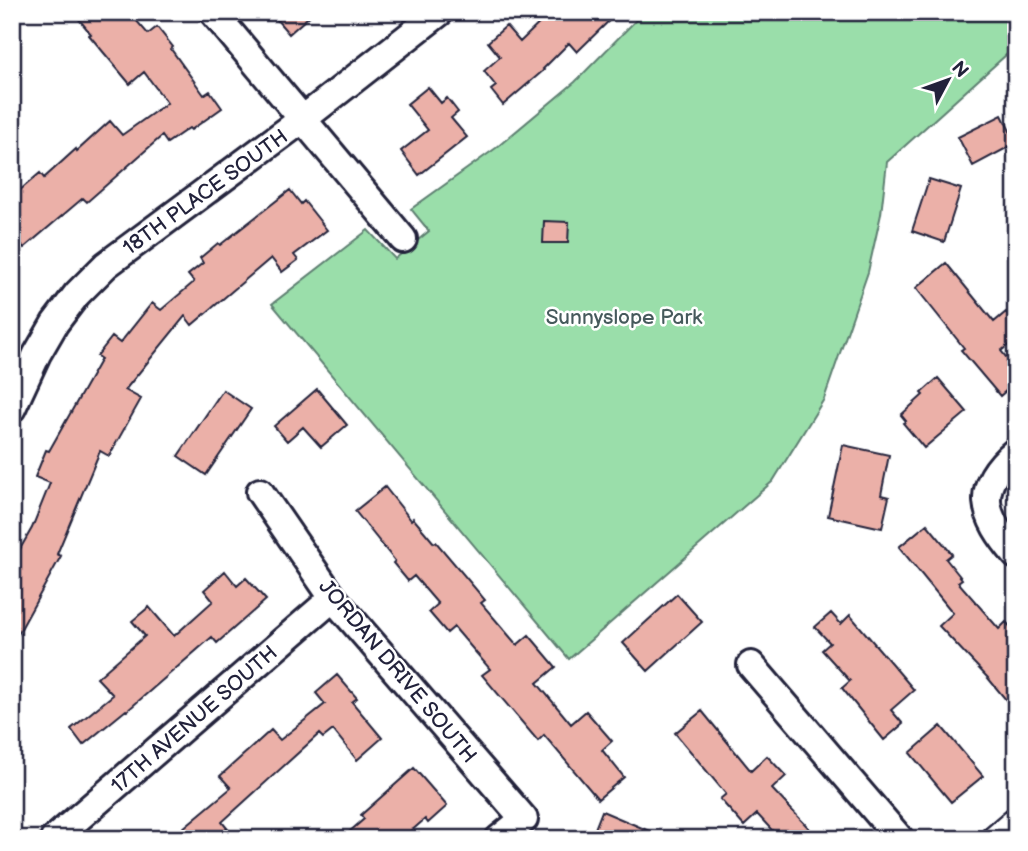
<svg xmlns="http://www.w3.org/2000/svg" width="1028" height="851" font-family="'Balsamiq Sans',sans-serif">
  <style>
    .green { fill: #9adeaa; stroke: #5e8072; stroke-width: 2 }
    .building { fill: #ebb0a8; stroke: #22223b; stroke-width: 2 }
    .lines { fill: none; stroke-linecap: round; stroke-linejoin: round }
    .street-casing { stroke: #22223b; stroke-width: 32 }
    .street { stroke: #fff; stroke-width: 26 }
    .labels { text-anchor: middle; stroke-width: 5; stroke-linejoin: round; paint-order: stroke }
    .street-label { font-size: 21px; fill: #22223b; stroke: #fff }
    .park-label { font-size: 21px; fill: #465a5c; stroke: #fff }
  </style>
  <rect width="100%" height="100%" fill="#fff"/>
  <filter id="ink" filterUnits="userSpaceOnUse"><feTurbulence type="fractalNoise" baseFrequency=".0143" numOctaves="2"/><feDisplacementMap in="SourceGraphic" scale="14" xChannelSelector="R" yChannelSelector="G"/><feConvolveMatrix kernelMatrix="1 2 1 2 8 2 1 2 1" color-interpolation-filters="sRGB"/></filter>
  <g filter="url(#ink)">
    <!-- green -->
    <path class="green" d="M644 12H999L1016 32V46L887 162 881 214 868 272 824 399 773 481 569 659 272 304 368 230 395 259 429 231 411 209 496 148 575 82Z"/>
    <!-- building -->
    <path class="building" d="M73 12H129L148 34 157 27 173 47 171 49 204 95 210 91 222 108 191 130 189 128 167 143 162 136 87 202 83 198 24 248 12 234V197L40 173 44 178 76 149 77 151 110 121 122 135 167 103 144 72 130 84 89 35 91 34Z
      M270 12H314L289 34Z
      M551 12H618L577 52 569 43 543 69 544 70 503 105 491 90 496 86 484 71 500 57 488 42 506 26 520 42Z
      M428 87 441 103 447 98 458 112 451 118 467 137 419 175 401 151 428 130 407 104Z
      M1002 115 1016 143 973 166 958 137Z
      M929 179 961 189 944 242 912 231Z
      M290 190 301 204 304 201 327 230 294 255 298 260 282 272 271 258 192 325 185 316 125 390 141 399 109 456 100 451 57 554 61 556 12 645V563L32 528 50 483 35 477 46 450 49 451 101 359 97 356 112 337 120 343 152 303 161 310 194 282 188 275 203 263 200 258 218 243 220 245Z
      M544 221 569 222 568 243H543Z
      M946 263 994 322 1006 312 1016 323V339L1001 351 1016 369V382L1000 396 961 350 964 348 916 288Z
      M938 378 967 412 924 448 903 423 906 421 901 415 923 395 921 393Z
      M317 389 347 425 321 447 303 427 287 441 274 426Z
      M223 390 251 409 206 475 178 456Z
      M843 445 889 455 881 495 889 497 882 528 828 516Z
      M385 487 411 520 413 518 434 543 436 542 485 600 481 603 517 645 529 635 556 667 537 683 571 724 586 711 612 741 602 750 624 777 598 799 544 735 538 741 482 675 490 669 454 627 447 633 429 612 438 604 414 576 408 581 393 563 395 561 355 511Z
      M927 524 952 554 946 559 962 579 958 582 999 629 1006 622 1016 633V712L988 678 939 626 953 613 899 547Z
      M225 571 237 586 246 578 266 600 217 643 212 637 127 711 126 710 83 745 71 729 113 695 97 678 145 636 132 621 149 607 174 636 213 601 204 590Z
      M677 594 702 622 648 671 623 643Z
      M831 613 841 624 850 615 914 690 891 710 903 724 884 740 842 688 850 681 822 650 830 643 815 627Z
      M337 675 357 698 352 702 382 738 357 760 333 730 323 738 319 734 222 822 236 839H170L231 788 220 776 271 730 280 740 325 704 316 693Z
      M702 711 751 771 767 756 786 776 772 789 819 839H780L757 814 744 826 720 799 726 794 675 733Z
      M941 726 983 776 951 802 910 753Z
      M414 768 447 806 428 823 425 819 402 839H341L364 819 361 815Z
      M602 811 668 839H591Z"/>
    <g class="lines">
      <defs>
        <path id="street" d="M213 12 403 239
          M12 408 37 354 55 323 77 294 106 265 303 119 440 12
          M1016 451C972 488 983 516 1016 555
          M260 492 333 598 524 819 499 839
          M751 665 900 839
          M54 839 333 598
          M995 839 1016 821"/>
      </defs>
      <!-- street casing -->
      <use href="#street" class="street-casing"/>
      <!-- street -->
      <use href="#street" class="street"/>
    </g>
  </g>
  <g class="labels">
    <!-- street labels -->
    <g class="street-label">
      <text transform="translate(205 192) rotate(-36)" y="7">18TH PLACE SOUTH</text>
      <text transform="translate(398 671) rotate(50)" y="7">JORDAN DRIVE SOUTH</text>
      <text transform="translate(194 719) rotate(-41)" y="7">17TH AVENUE SOUTH</text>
    </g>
    <!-- park labels -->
    <g class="park-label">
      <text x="624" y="324">Sunnyslope Park</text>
    </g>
  </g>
  <!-- margin -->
  <rect width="1028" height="851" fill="none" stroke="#fff" stroke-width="42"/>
  <rect x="21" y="21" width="986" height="809" fill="none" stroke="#22223b" stroke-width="2.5" filter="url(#ink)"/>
  <!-- north arrow -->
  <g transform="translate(948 80) rotate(49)" stroke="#ffffff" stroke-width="5" paint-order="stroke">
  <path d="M0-5L12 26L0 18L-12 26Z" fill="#22223b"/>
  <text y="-10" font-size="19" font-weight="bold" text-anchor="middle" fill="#22223b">N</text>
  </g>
</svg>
